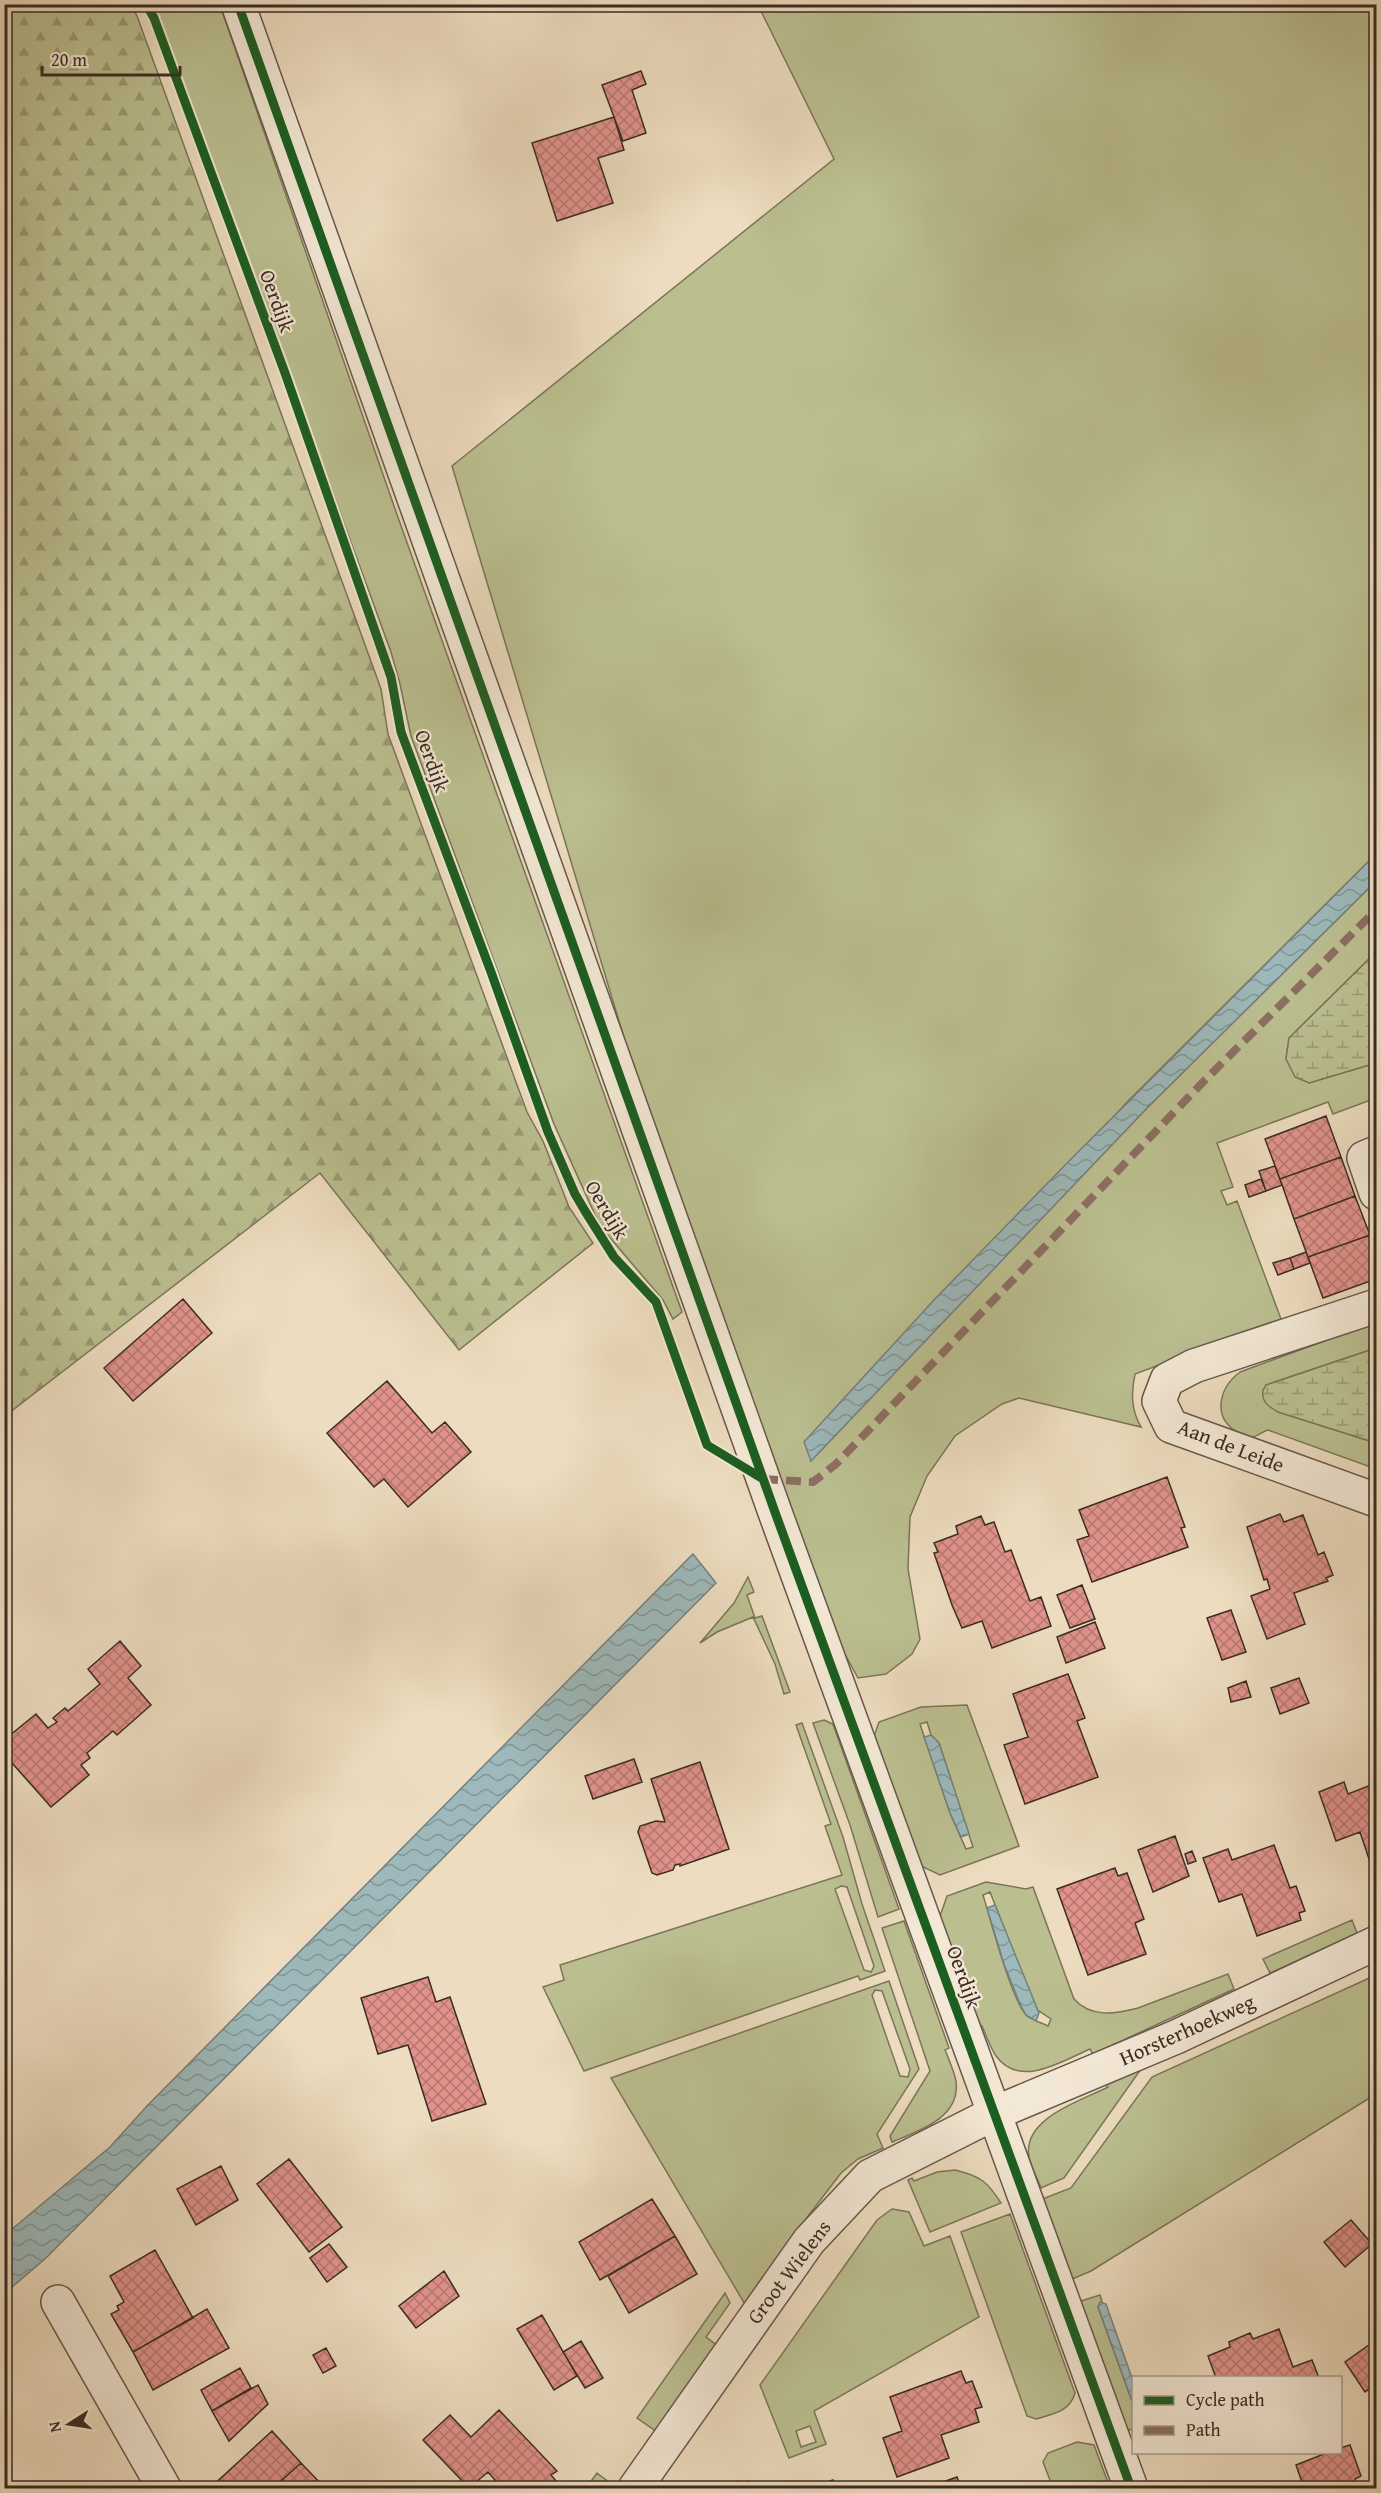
<svg xmlns="http://www.w3.org/2000/svg" width="1381" height="2493" font-family="'Gentium Book Plus',serif">
  <style>
    .grass { fill: #bbbf90; stroke: #7b755a; stroke-width: 1.5; fill-rule: evenodd }
    .forest { fill: url(#forest-firs); stroke: #7b755a; stroke-width: 1.5 }
    .wetland { fill: url(#wetland-marsh); stroke: #7b755a; stroke-width: 1.5 }
    .water { fill: url(#water-waves); stroke: #76807f; stroke-width: 1.5 }
    .building { fill: url(#building-cross-hatch); stroke: #3b2b24; stroke-width: 1.5 }
    .lines { fill: none; stroke-linecap: round; stroke-linejoin: round }
    .minor-casing { stroke: #68574b; stroke-width: 36 }
    .tertiary-casing { stroke: #68574b; stroke-width: 36 }
    .minor { stroke: #f3e8d5; stroke-width: 33 }
    .tertiary { stroke: #f3e8d5; stroke-width: 33 }
    .quiet { stroke: #8d6e63; stroke-width: 8; stroke-dasharray: 15 8; stroke-linecap: butt }
    .cycleway-casing { stroke: #f3e8d5; stroke-width: 13 }
    .cycleway { stroke: #1b5e20; stroke-width: 9 }
    .labels { text-anchor: middle; stroke-width: 4.5; stroke-linejoin: round; paint-order: stroke }
    .street-label { font-size: 21px; fill: #3b2b24; stroke: #f3e8d5 }
  </style>
  <defs>
    <pattern id="forest-firs" width="22" height="20" patternUnits="userSpaceOnUse" patternTransform="scale(1.5)"><rect width="22" height="20" fill="#bbbf90"/><path d="M5 1l3.5 6h-7zM16 11l3.5 6h-7z" fill="#999b75"/></pattern>
    <pattern id="wetland-marsh" width="20" height="14" patternUnits="userSpaceOnUse" patternTransform="scale(1.5)"><rect width="20" height="14" fill="#bbbf90"/><path d="M1 5h8M5 5V1M11 12h8M15 12V8" fill="none" stroke="#999b75"/></pattern>
    <pattern id="water-waves" width="16" height="10" patternUnits="userSpaceOnUse" patternTransform="scale(1.5)"><rect width="16" height="10" fill="#9db9bb"/><path d="M0 5q4-4 8 0t8 0" fill="none" stroke="#819798"/></pattern>
    <pattern id="building-cross-hatch" width="8" height="8" patternUnits="userSpaceOnUse" patternTransform="scale(1.5)"><rect width="8" height="8" fill="#e0928b"/><path d="M0 0l8 8M0 8l8-8" fill="none" stroke="#b77771"/></pattern>
  </defs>
  <rect width="100%" height="100%" fill="#eddcbf"/>
  <filter id="stains"><feTurbulence type="fractalNoise" baseFrequency=".00333" numOctaves="4"/><feColorMatrix values="0 0 0 0 .2 0 0 0 0 .09 0 0 0 0 .02 0 0 0 .5 -.17"/></filter>
  <radialGradient id="worn" r=".72"><stop offset=".6" stop-color="#630" stop-opacity="0"/><stop offset="1" stop-color="#630" stop-opacity=".3"/></radialGradient>
  <!-- grass -->
  <path class="grass" d="M155 5H220L395 509 682 1312 673 1319 663 1300 600 1226 554 1124 411 736 400 684 391 652Z
    M758 5H1376V854L1127 1102 810 1461 1147 1108 1376 881V952L1289 1038 1286 1059 1309 1083 1376 1063V1098L1333 1114 1328 1102 1217 1143 1233 1187 1221 1191 1227 1205 1237 1201 1281 1319 1135 1374C1131 1393 1131 1410 1141 1427L1019 1398 1002 1404 955 1436 927 1476 910 1517 908 1569 920 1639 912 1654 886 1674 858 1678 840 1645 628 1051 452 466 834 159Z
    M1376 1323V1348L1266 1385 1278 1412 1376 1443V1469L1268 1430C1262 1432 1256 1437 1250 1438 1246 1438 1240 1434 1237 1432 1211 1416 1220 1387 1240 1372L1368 1325Z
    M748 1577 754 1592 747 1595 755 1618 762 1616 790 1692 784 1694 775 1664 753 1617 717 1632 700 1643 734 1603Z
    M967 1705 1019 1846 940 1875 919 1865 873 1739 879 1722 921 1707ZM927 1722 931 1735 939 1743 973 1847 966 1849 950 1813 920 1724Z
    M824 1720 833 1724 899 1909 878 1917 850 1825 813 1723Z
    M802 1723 843 1837 862 1904 885 1971 860 1980 858 1976 584 2071 543 1987 564 1980 560 1965 842 1875 825 1826 831 1824 796 1725ZM841 1886 847 1887 874 1966 871 1972 864 1970 835 1889Z
    M986 1882 1026 1889 1033 1887 1074 1999C1091 2018 1115 2014 1138 2008L1228 1974 1234 1989 1093 2054 1090 2049C1062 2061 1020 2089 996 2056 990 2047 986 2035 982 2026H979L939 1919 947 1896ZM990 1892 1036 2009 1051 2019 1048 2026C1042 2023 1032 2020 1027 2016 1012 2002 990 1918 983 1895Z
    M1352 1920 1357 1933 1270 1973 1263 1959Z
    M904 1921 949 2048 945 2050C949 2060 954 2071 956 2081 961 2118 918 2131 892 2142L890 2136 930 2071 882 1928Z
    M1376 1975V2094L1091 2271 1070 2280 1040 2200 1071 2188 1152 2077Z
    M889 1981 919 2069 877 2134 883 2148 858 2159 841 2173 799 2228 746 2306 611 2078ZM875 1990 882 1991 910 2069 908 2077 900 2076 872 1995Z
    M1141 2069 1064 2178 1041 2188C1037 2178 1031 2167 1029 2157 1022 2118 1081 2101 1108 2087L1106 2085Z
    M955 2170C980 2176 987 2181 1001 2203L930 2232 908 2180 912 2178 914 2181 937 2172Z
    M892 2209 909 2212 924 2246 950 2236 979 2317 814 2411 826 2444 789 2458 760 2385 877 2220ZM810 2426 816 2442 801 2447 796 2431Z
    M1010 2214 1075 2393C1070 2412 1052 2414 1036 2419L1027 2416 961 2232Z
    M725 2293 730 2303 706 2337 718 2346 657 2432 637 2418Z
    M1100 2295 1102 2301 1098 2307 1133 2404V2429L1125 2431 1078 2302Z
    M1077 2442 1094 2445 1110 2488H1053L1043 2462 1048 2453Z
    M597 2473 617 2488H586Z"/>
  <!-- forest -->
  <path class="forest" d="M5 4 131 5 137 16 381 689 388 734 527 1112 543 1141 569 1207 593 1243 459 1350 320 1173 5 1416Z"/>
  <!-- wetland -->
  <path class="wetland" d="M1376 952V1063L1309 1083 1295 1077 1286 1059 1289 1038Z
    M1376 1348V1443L1278 1412C1269 1407 1261 1402 1263 1390L1266 1385Z"/>
  <!-- water -->
  <path class="water" d="M1376 854V881L1147 1108 811 1461 804 1442 934 1300 1071 1159Z
    M693 1554 716 1583 46 2258 5 2293V2235L110 2147 147 2106Z
    M931 1735 939 1743 969 1834 961 1837 950 1813 924 1737Z
    M995 1905 1039 2013 1036 2021 1026 2015 1020 2004 1004 1964 987 1908Z
    M1100 2302 1106 2304 1133 2381V2404L1098 2307Z"/>
  <!-- building -->
  <path class="building" d="M641 71 646 84 632 90 646 133 623 141 602 85Z
    M614 117 624 150 598 158 613 203 557 221 532 143Z
    M1326 1116 1341 1157 1280 1179 1265 1139Z
    M1341 1157 1355 1196 1294 1219 1280 1179Z
    M1275 1166 1282 1185 1266 1191 1259 1171Z
    M1261 1179 1266 1191 1249 1197 1245 1185Z
    M1355 1196 1370 1235 1308 1257 1294 1219Z
    M1370 1235 1376 1253V1279L1323 1298 1308 1257Z
    M1306 1252 1310 1263 1294 1269 1290 1258Z
    M1290 1258 1294 1269 1278 1275 1273 1263Z
    M183 1299 212 1333 133 1401 104 1368Z
    M387 1381 432 1433 445 1422 471 1452 408 1507 384 1479 374 1487 327 1433Z
    M1167 1477 1185 1527 1181 1528 1188 1547 1092 1582 1077 1540 1089 1536 1079 1510Z
    M1280 1514 1284 1522 1303 1515 1318 1555 1324 1552 1333 1575 1326 1578 1328 1581 1294 1593 1305 1624 1267 1639 1251 1596 1270 1589 1267 1579 1264 1580 1247 1527Z
    M981 1516 985 1525 994 1522 1005 1552 1011 1550 1030 1601 1041 1597 1051 1626 992 1648 982 1621 962 1628 952 1605 934 1553 938 1552 934 1543 958 1534 956 1526Z
    M1082 1585 1095 1619 1070 1628 1057 1595Z
    M1231 1610 1246 1652 1222 1660 1207 1618Z
    M1095 1622 1105 1648 1066 1663 1057 1637Z
    M120 1641 141 1666 128 1678 151 1705 117 1735 113 1731 87 1753 90 1758 81 1765 89 1775 51 1807 4 1754V1740L36 1714 48 1728 57 1722 53 1718 65 1708 68 1711 100 1684 88 1669Z
    M1068 1674 1085 1718 1077 1721 1098 1777 1025 1804 1004 1745 1028 1737 1013 1694Z
    M1299 1678 1309 1703 1280 1714 1271 1688Z
    M1246 1681 1251 1697 1231 1702 1228 1688Z
    M634 1759 642 1782 593 1799 585 1776Z
    M700 1762 729 1849 680 1866V1864L675 1865 673 1870 657 1875 652 1873 638 1832 640 1826 656 1821 665 1822 651 1779Z
    M1344 1782 1348 1794 1376 1783V1863L1371 1865 1360 1832 1336 1841 1319 1792Z
    M1175 1836 1189 1876 1153 1892 1138 1850Z
    M1274 1845 1290 1888 1296 1886 1305 1911 1299 1913 1301 1920 1257 1936 1242 1894 1219 1902 1203 1858 1228 1849 1232 1860Z
    M1192 1851 1196 1861 1188 1864 1185 1854Z
    M1115 1868 1118 1876 1127 1873 1144 1919 1135 1923 1146 1954 1088 1975 1057 1889Z
    M428 1977 436 2002 450 1997 486 2104 432 2121 408 2045 378 2054 361 1998Z
    M289 2159 342 2227 309 2252 257 2184Z
    M221 2166 238 2200 196 2225 177 2189Z
    M652 2199 675 2236 600 2280 579 2242Z
    M1351 2220 1372 2244 1345 2267 1324 2242Z
    M675 2236 697 2274 629 2313 608 2276Z
    M329 2244 347 2267 327 2282 310 2258Z
    M155 2250 193 2318 133 2352 111 2314 119 2310 117 2306 124 2302 110 2276Z
    M444 2271 459 2296 416 2328 399 2306Z
    M207 2309 229 2348 153 2390 133 2352Z
    M542 2315 577 2376 554 2390 517 2329Z
    M1279 2329 1293 2367 1312 2360 1319 2378H1216L1208 2356 1230 2347 1229 2342 1250 2333 1253 2339Z
    M1376 2340V2384L1365 2392 1345 2362Z
    M581 2341 603 2378 585 2388 563 2352Z
    M326 2348 336 2366 323 2373 313 2355Z
    M240 2368 251 2388 212 2411 201 2390Z
    M961 2371 966 2383 972 2381 982 2407 975 2409 979 2422 941 2435 949 2458 897 2477 883 2438 902 2431 890 2397Z
    M258 2385 268 2404 229 2441 212 2411Z
    M499 2410 557 2471 551 2475 556 2481 548 2488H502L488 2472 469 2488 423 2440 450 2415 471 2437Z
    M272 2431 301 2463 273 2488H210Z
    M1350 2445 1361 2476 1355 2479 1357 2488H1304L1296 2465 1329 2452H1340V2448Z
    M301 2463 325 2488H273Z
    M957 2477 961 2488H926Z
    M833 2480 836 2488H810Z
    M738 2481 744 2485 748 2481 756 2488H732Z"/>
  <g class="lines">
    <defs>
      <path id="minor" d="M1376 1153 1364 1158 1376 1193
        M1376 1306 1194 1366 1167 1380 1159 1401 1171 1426 1376 1500
        M58 2302 164 2488
        M635 2488 809 2241 870 2176 995 2113 1176 2037 1376 1943"/>
      <path id="tertiary" d="M238 4 776 1515 1131 2488"/>
    </defs>
    <!-- minor casing -->
    <use href="#minor" class="minor-casing"/>
    <!-- tertiary casing -->
    <use href="#tertiary" class="tertiary-casing"/>
    <!-- minor -->
    <use href="#minor" class="minor"/>
    <!-- tertiary -->
    <use href="#tertiary" class="tertiary"/>
    <!-- quiet -->
    <path class="quiet" d="M763 1479 813 1482 836 1464 1205 1080 1376 910"/>
    <defs>
      <path id="cycleway" d="M146 4 154 18 285 373 391 677 401 732 491 972 548 1132 575 1194 585 1211 614 1257 656 1302 707 1445 763 1479
        M238 4 776 1515 1131 2488"/>
    </defs>
    <!-- cycleway casing -->
    <use href="#cycleway" class="cycleway-casing"/>
    <!-- cycleway -->
    <use href="#cycleway" class="cycleway"/>
  </g>
  <g class="labels">
    <!-- street labels -->
    <g class="street-label">
      <text transform="translate(277 301) rotate(70)" y="7">Oerdijk</text>
      <text transform="translate(432 761) rotate(70)" y="7">Oerdijk</text>
      <text transform="translate(607 1210) rotate(59)" y="7">Oerdijk</text>
      <text transform="translate(1231 1446) rotate(21)" y="7">Aan de Leide</text>
      <text transform="translate(964 1977) rotate(70)" y="7">Oerdijk</text>
      <text transform="translate(1187 2030) rotate(-24)" y="7">Horsterhoekweg</text>
      <text transform="translate(789 2272) rotate(-53)" y="7">Groot Wielens</text>
    </g>
  </g>
  <!-- margin -->
  <rect width="1381" height="2493" fill="none" stroke="#eddcbf" stroke-width="24"/>
  <rect x="6" y="6" width="1369" height="2481" fill="none" stroke="#3b2b24" stroke-width="3"/>
  <rect x="12" y="12" width="1357" height="2469" fill="none" stroke="#3b2b24" stroke-width="1.5"/>
  <!-- legend -->
  <rect x="1132" y="2376" width="210" height="78" fill="#f3e8d5" stroke="#a99c8e" stroke-width="1.5"/>
  <rect x="1144" y="2396" width="30" height="9" fill="#1b5e20" stroke="#a99c8e" stroke-width="1.5"/>
  <text x="1186" y="2406" font-size="18" fill="#3b2b24">Cycle path</text>
  <rect x="1144" y="2426" width="30" height="9" fill="#8d6e63" stroke="#a99c8e" stroke-width="1.5"/>
  <text x="1186" y="2436" font-size="18" fill="#3b2b24">Path</text>
  <!-- north arrow -->
  <g transform="translate(69 2424) rotate(258)" stroke="#f3e8d5" stroke-width="4.5" paint-order="stroke">
  <path d="M0-4.5L10 22L0 15L-10 22Z" fill="#3b2b24"/>
  <text y="-9" font-size="16" font-weight="bold" text-anchor="middle" fill="#3b2b24">N</text>
  </g>
  <!-- scale -->
  <path d="M42 66v9h138v-9" fill="none" stroke="#3b2b24" stroke-width="3"/>
  <text x="51" y="66" font-size="18" fill="#3b2b24" stroke="#f3e8d5" stroke-width="4.5" paint-order="stroke">20 m</text>
  <rect width="100%" height="100%" filter="url(#stains)"/>
  <rect width="100%" height="100%" fill="url(#worn)"/>
</svg>
